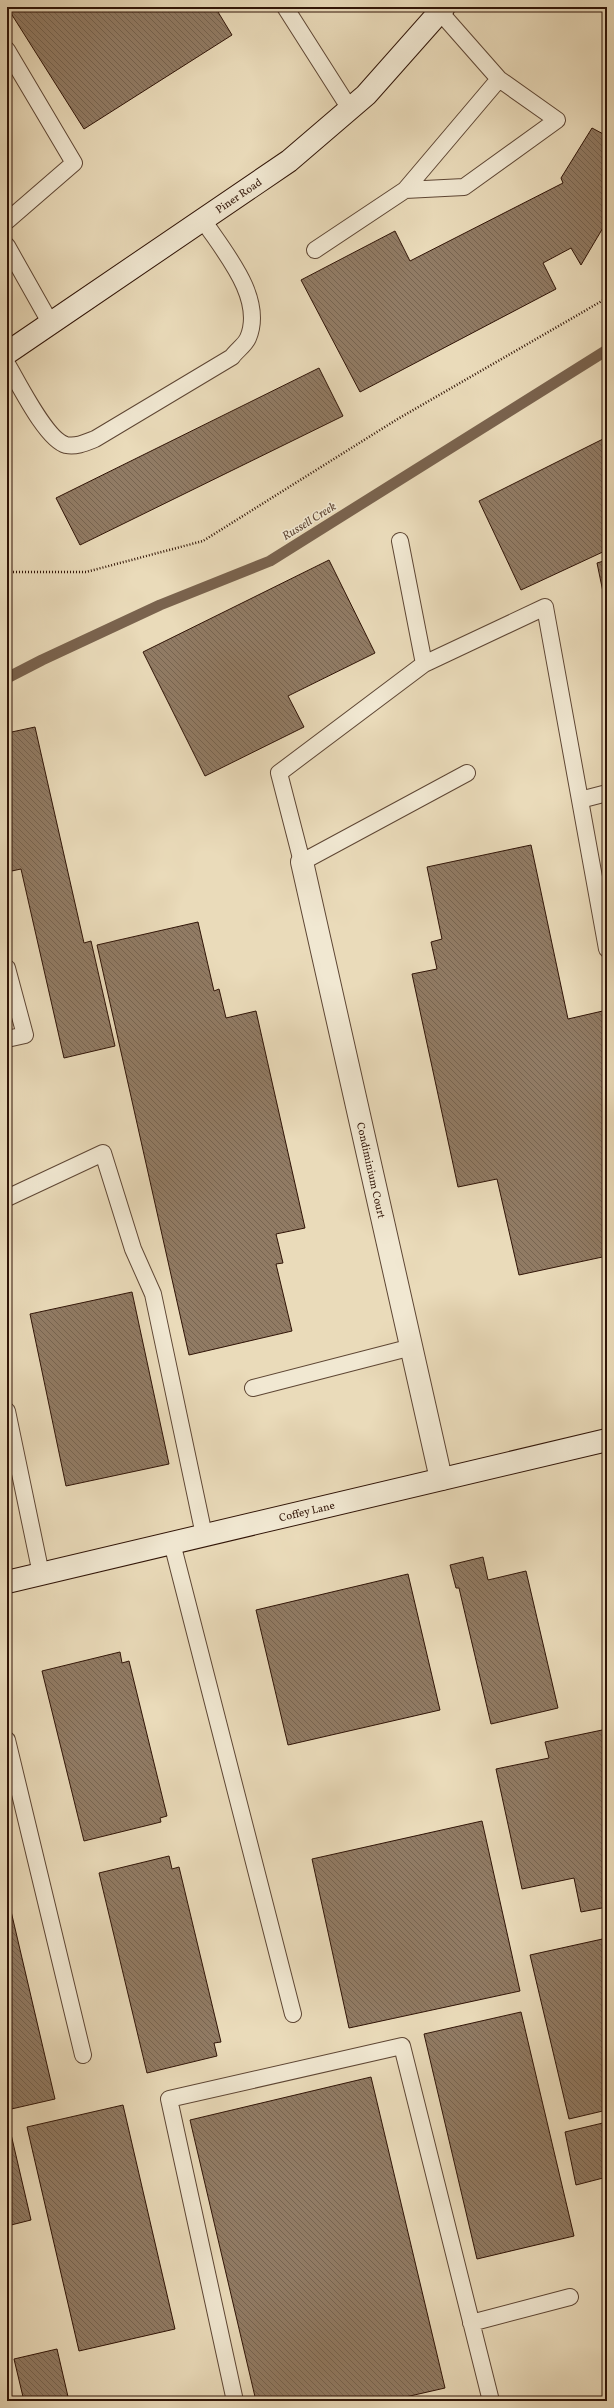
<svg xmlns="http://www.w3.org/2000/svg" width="614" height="2408" font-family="Vollkorn,serif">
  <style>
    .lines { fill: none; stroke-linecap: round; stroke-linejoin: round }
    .stream { stroke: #7a634e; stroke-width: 11 }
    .building { fill: url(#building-back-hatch); stroke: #301407 }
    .lane-casing { stroke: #5e4634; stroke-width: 18 }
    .street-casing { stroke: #5e4634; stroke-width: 24 }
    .secondary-casing { stroke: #301407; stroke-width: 24 }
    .path { stroke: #301407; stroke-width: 2.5; stroke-dasharray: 1 2; stroke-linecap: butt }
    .lane { stroke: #f1e8d2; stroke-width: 16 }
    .street { stroke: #f1e8d2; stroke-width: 22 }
    .secondary { stroke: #f1e8d2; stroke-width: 22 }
    .labels { text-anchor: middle; stroke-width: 3; stroke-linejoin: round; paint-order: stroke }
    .street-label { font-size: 11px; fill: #301407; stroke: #f1e8d2 }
    .water-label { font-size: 12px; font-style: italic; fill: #614836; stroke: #f1e8d2 }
  </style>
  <defs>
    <pattern id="building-back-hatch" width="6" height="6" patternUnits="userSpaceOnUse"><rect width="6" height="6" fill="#917b64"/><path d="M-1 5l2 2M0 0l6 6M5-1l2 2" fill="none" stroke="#776450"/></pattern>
  </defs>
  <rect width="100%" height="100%" fill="#eadbba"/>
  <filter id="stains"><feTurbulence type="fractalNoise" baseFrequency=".005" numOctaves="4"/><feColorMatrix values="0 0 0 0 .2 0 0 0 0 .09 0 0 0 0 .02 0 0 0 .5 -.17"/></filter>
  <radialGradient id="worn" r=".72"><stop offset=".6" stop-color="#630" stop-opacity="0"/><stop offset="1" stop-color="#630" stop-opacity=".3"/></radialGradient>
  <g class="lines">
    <!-- stream -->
    <path class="stream" d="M7 678 42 660 160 605 270 561 607 350"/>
  </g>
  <!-- building -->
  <path class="building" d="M7 7H215L232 35 84 129Z
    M592 128 607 136V221L581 265 571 248 543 263 556 289 360 392 301 280 395 231 410 261 563 183 561 178Z
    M319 368 343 416 80 545 56 498Z
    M607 437V550L521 590 479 501Z
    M329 560 375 653 288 696 304 727 205 776 143 652Z
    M607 560V591L603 592 597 563Z
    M35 727 84 943 91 941 115 1046 64 1058 21 869 7 872V733Z
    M531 845 568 1019 607 1010V1256L519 1275 497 1179 458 1187 412 974 437 969 431 942 442 939 427 867Z
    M198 922 214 991 219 989 226 1018 256 1011 305 1228 276 1234 283 1263 276 1264 292 1331 189 1355 97 945Z
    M132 1292 169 1464 66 1486 30 1314Z
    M483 1557 488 1580 526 1571 558 1708 491 1724 459 1588H456L450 1565Z
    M408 1574 440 1710 288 1745 256 1610Z
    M120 1652 122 1663 129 1661 167 1816 160 1818 161 1822 84 1841 42 1671Z
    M607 1729V1907L581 1912 574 1878 522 1889 496 1769 549 1758 545 1742Z
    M482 1821 520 1991 349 2028 312 1859Z
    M169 1856 172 1869 179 1867 221 2042 214 2043 217 2056 147 2073 99 1873Z
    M7 1894 55 2099 7 2110Z
    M607 1938V2110L569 2119 530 1955Z
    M521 2012 574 2236 477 2259 424 2034Z
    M371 2077 445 2388 388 2401H256L190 2120Z
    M123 2105 175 2329 79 2351 27 2127Z
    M7 2117 31 2220 7 2226Z
    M607 2122V2177L576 2185 565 2132Z
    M57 2349 69 2401H24L14 2359Z"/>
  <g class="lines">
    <defs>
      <path id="lane" d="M285 7 350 109
        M7 50 74 163 7 221
        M405 190 499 79
        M7 246 51 324
        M315 250 405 190 464 187 557 120 499 79 440 12
        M7 364C18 382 46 440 66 445 76 447 85 443 95 439L232 357C236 351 245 345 248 338 265 298 224 252 203 220
        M400 541 424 664 279 773 302 862 467 773
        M424 664 545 607 607 949
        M580 800 607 793
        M7 968 25 1035 7 1039
        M7 1198 103 1153 133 1249 153 1294 204 1535
        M253 1388 412 1347
        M7 1411 41 1574
        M172 1543 293 2014
        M7 1740 83 2055
        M471 2323 570 2297
        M235 2401 169 2099 402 2046 491 2401"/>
      <g id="street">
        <path id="s1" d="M302 862 441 1479"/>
      </g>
      <g id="secondary">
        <path id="s2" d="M7 353 289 161 366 95 444 7"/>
        <path id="s3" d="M7 1582 607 1440"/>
      </g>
    </defs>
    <!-- lane casing -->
    <use href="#lane" class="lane-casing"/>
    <!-- street casing -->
    <use href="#street" class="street-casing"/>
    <!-- secondary casing -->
    <use href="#secondary" class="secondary-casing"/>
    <!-- path -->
    <path class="path" d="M7 572H86L203 541 396 420 607 298"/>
    <!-- lane -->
    <use href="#lane" class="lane"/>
    <!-- street -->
    <use href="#street" class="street"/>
    <!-- secondary -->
    <use href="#secondary" class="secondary"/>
  </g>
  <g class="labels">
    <!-- street labels -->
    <g class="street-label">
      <text dy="4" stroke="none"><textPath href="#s2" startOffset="280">Piner Road</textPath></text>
      <text dy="4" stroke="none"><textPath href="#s1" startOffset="316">Condiminium Court</textPath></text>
      <text dy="4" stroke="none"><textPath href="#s3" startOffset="308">Coffey Lane</textPath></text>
    </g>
    <!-- water labels -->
    <g class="water-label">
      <text transform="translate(309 521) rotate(-32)" y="4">Russell Creek</text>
    </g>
  </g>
  <!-- margin -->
  <rect width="614" height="2408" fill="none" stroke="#eadbba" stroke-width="24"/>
  <rect x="8" y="8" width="598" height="2392" fill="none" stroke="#301407" stroke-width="2"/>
  <rect x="12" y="12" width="590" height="2384" fill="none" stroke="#301407"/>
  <rect width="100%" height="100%" filter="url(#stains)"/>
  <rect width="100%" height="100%" fill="url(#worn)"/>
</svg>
